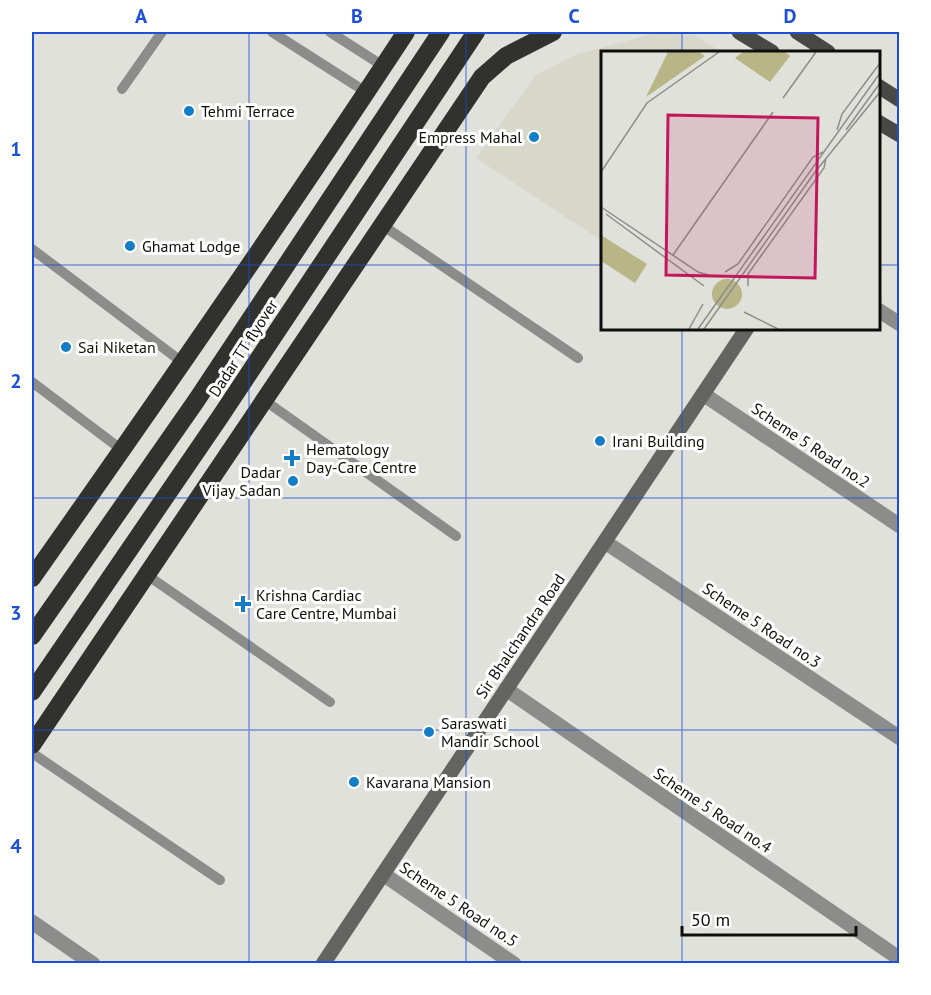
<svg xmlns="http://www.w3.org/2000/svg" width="931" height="995" font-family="'PT Sans',sans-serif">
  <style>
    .built { fill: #d7d7ca }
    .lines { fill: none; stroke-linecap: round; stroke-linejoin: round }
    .lane { stroke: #8c8c8a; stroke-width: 10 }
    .street { stroke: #8c8c8a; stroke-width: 15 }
    .secondary { stroke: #646461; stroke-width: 15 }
    .primary { stroke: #484845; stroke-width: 15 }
    .highway { stroke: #31312d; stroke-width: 18 }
    .grid { fill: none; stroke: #1d4ed8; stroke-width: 1.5; stroke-opacity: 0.55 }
    .poi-dot { fill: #137dc7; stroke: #fff; stroke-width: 2 }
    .labels { text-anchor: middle; stroke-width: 6; stroke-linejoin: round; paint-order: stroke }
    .poi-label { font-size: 16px; fill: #0e0e0c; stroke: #fff; text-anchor: start }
    .street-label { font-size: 16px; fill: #0e0e0c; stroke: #fff }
    .inset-road { fill: none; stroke: #8d8d89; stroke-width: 1.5 }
    .view { fill: #c2185b; fill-opacity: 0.15; stroke: #c2185b; stroke-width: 3 }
    .inset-edge { fill: none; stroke: #0e0e0c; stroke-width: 3 }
    .neatline { fill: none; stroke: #1d4ed8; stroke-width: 2 }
    .grid-label { font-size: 20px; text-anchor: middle; font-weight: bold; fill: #1d4ed8 }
  </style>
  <rect width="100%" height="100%" fill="#e1e1dc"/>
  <!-- built -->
  <path class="built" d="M655 33 694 35 722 52H602V241L476 158 536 75 575 55Z"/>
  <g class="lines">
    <!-- lane -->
    <path class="lane" d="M272 32 366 92
      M330 32 383 66
      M122 89 162 32
      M382 225 578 358
      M32 249 182 362
      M32 382 122 450
      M264 400 456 536
      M147 575 330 702
      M32 753 220 880"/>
    <!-- street -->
    <path class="street" d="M878 310 900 324
      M703 394 900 526
      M605 542 900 738
      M506 689 900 959
      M383 874 514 964
      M32 922 93 964"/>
    <!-- secondary -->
    <path class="secondary" d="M323 964 747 328"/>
    <!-- primary -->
    <path class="primary" d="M739 32 772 52
      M797 32 828 52
      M878 86 900 100
      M878 122 900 135"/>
    <!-- highway -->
    <path class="highway" d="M32 578C159 398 285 216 406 32
      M32 636 196 401 441 32
      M32 692 220 417 476 32
      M32 745 482 77 506 56 553 32"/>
  </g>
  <!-- grid -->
  <path class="grid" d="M249 32V964M466 32V964M682 32V52M32 265H602M878 265H900M682 328V964M32 498H900M32 730H900"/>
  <!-- markers -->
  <g class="poi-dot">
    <circle cx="189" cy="111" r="6"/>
    <circle cx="534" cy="137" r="6"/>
    <circle cx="130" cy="246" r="6"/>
    <circle cx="66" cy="347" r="6"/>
    <circle cx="600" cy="441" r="6"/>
    <path d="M289 449h6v6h6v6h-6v6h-6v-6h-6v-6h6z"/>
    <circle cx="293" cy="481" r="6"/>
    <path d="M240 595h6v6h6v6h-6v6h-6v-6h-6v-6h6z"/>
    <circle cx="429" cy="732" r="6"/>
    <circle cx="354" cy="782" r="6"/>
  </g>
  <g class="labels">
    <!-- poi labels -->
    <g class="poi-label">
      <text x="201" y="117">Tehmi Terrace</text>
      <text x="522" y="143" text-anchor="end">Empress Mahal</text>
      <text x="142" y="252">Ghamat Lodge</text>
      <text x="78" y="353">Sai Niketan</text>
      <text x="612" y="447">Irani Building</text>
      <text x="306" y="455">Hematology<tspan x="306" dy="18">Day-Care Centre</tspan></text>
      <text x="281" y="478" text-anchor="end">Dadar<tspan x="281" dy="18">Vijay Sadan</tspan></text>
      <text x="256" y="601">Krishna Cardiac<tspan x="256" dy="18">Care Centre, Mumbai</tspan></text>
      <text x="441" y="729">Saraswati<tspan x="441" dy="18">Mandir School</tspan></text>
      <text x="366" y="788">Kavarana Mansion</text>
    </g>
    <!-- street labels -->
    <g class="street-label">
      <text transform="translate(243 348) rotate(-57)" y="6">Dadar TT flyover</text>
      <text transform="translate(811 445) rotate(34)" y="6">Scheme 5 Road no.2</text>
      <text transform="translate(762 625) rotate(34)" y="6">Scheme 5 Road no.3</text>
      <text transform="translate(520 636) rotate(-56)" y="6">Sir Bhalchandra Road</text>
      <text transform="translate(713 810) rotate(34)" y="6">Scheme 5 Road no.4</text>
      <text transform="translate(459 904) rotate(34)" y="6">Scheme 5 Road no.5</text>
    </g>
  </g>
  <!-- overview -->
  <g transform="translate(601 51)">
    <rect width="279" height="279" fill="#e1e1dc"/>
    <path d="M67 1H98L104 5 45 46ZM142 1H184L189 5 169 31 134 7ZM0 184 46 213 34 232 0 210ZM111 243a15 15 0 1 1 30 0a15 15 0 1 1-30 0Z" fill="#b8b586"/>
    <path class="inset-road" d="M182 47 215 1M236 79 241 63 279 12M245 79 279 32M0 121 46 52 118 1M0 156 97 221 111 225M5 163 103 235M72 204 172 61M124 221 137 213 212 106 222 101M147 235V223L223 117 225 107M143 261 177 278M88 278 102 253M97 278 279 22M103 278 214 121 279 41"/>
    <path class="view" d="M67 64 217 67 214 227 65 224Z"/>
    <rect width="279" height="279" class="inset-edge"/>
  </g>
  <!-- border -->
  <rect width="931" height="995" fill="none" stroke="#ffffff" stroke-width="66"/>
  <!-- scale -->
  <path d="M682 926v9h174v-9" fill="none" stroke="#0e0e0c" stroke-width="3"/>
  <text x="691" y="926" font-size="18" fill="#0e0e0c" stroke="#ffffff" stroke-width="4.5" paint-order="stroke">50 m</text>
  <rect x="33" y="33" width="865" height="929" class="neatline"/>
  <g class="grid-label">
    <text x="141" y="23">A</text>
    <text x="357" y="23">B</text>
    <text x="574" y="23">C</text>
    <text x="790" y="23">D</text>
    <text x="16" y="156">1</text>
    <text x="16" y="388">2</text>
    <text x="16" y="620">3</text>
    <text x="16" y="853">4</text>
  </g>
</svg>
